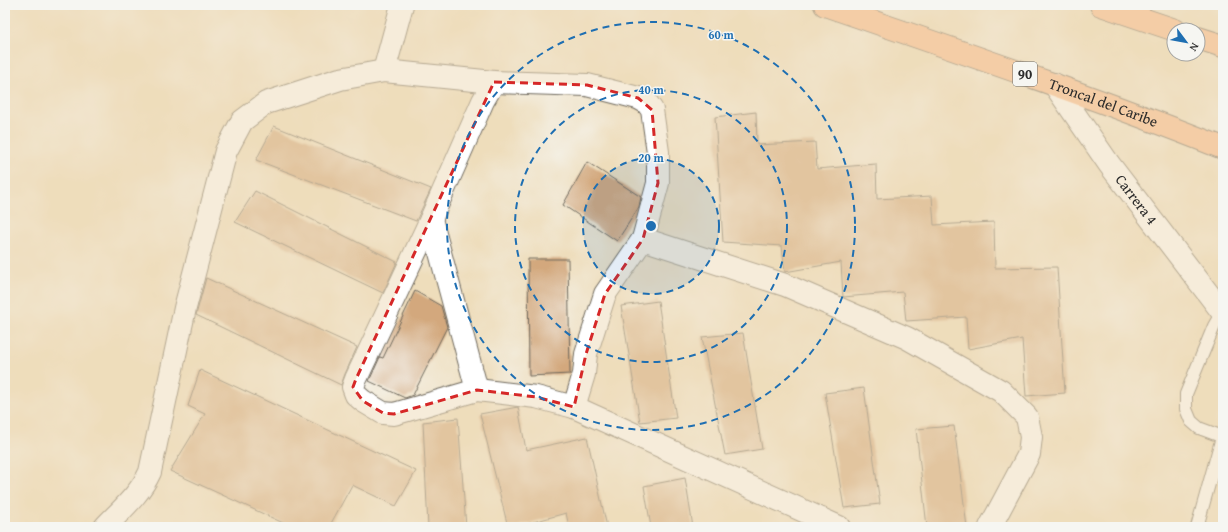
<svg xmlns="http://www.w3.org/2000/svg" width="1228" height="532" font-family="'Gentium Book Plus',serif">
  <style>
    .building { fill: #d3a87d }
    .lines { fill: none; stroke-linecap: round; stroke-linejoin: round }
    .service-casing { stroke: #6f695d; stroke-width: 14 }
    .minor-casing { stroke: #6f695d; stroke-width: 24 }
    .trunk-casing { stroke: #6f695d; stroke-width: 24 }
    .service { stroke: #fff; stroke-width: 12 }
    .minor { stroke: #fff; stroke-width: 22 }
    .trunk { stroke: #fbbb8d; stroke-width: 22 }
    .marked { fill: none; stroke: #d62828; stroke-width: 3; stroke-dasharray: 8 5; stroke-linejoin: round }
    .ring { fill: none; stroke: #1f6fb2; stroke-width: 2; stroke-dasharray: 7 5 }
    .labels { text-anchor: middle; stroke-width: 3; stroke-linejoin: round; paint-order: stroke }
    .shield { fill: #f6f6f2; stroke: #686867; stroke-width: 1 }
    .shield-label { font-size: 14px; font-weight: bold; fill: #2b2b2b }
    .street-label { font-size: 15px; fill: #2b2b2b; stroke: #f6f6f2 }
    .centre { fill: #1f6fb2; stroke: #f6f6f2; stroke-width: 2 }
    .ring-label { font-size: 12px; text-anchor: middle; font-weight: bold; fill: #1f6fb2; stroke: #f6f6f2; stroke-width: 3; stroke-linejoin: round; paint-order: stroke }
  </style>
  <rect width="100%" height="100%" fill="#f6f6f2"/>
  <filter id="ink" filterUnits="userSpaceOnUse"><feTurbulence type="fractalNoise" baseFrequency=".025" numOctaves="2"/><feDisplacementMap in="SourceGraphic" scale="8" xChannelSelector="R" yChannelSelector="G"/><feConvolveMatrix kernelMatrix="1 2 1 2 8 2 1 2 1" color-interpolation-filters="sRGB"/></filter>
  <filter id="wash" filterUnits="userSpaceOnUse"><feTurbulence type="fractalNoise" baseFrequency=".012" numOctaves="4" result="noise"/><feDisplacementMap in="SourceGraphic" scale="16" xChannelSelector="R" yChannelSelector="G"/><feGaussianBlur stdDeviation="0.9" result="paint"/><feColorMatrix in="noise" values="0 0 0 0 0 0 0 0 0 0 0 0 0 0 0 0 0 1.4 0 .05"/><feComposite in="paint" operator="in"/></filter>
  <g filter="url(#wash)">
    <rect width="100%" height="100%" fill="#edb"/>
    <g id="blocks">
      <!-- building -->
      <path class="building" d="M756 112 757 145 815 142 817 169 876 164 877 199 932 196 934 225 994 222 995 268 1057 267 1065 393 1026 396 1022 339 968 349 966 317 906 321 903 292 843 297 841 262 785 272 782 246 723 242 715 117Z
        M274 126 431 189 416 221 256 160Z
        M587 162 641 197 639 207 617 241 563 205Z
        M255 191 397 262 383 293 235 222Z
        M528 259H568L570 374 529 376Z
        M206 278 357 347 345 374 341 385 196 315Z
        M415 291 441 306 447 327 413 395 405 398 369 381 380 357 383 358Z
        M658 301 676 418 640 422 621 306Z
        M743 333 762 449 725 455 702 337Z
        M200 370 416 471 396 506 352 485 329 527H292L170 471 205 414 188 406Z
        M864 388 880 504 844 508 825 393Z
        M518 407 526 450 587 437 607 527H569L566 513 515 527H508L480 414Z
        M458 418 466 527H428L423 422Z
        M954 426 967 527H927L916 429Z
        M685 478 693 527H651L644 486Z"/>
    </g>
  </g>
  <g filter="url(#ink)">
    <use href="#blocks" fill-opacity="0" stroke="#6f695d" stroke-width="1"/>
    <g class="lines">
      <defs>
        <path id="service" d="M1222 312 1214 326 1186 394V409L1191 421 1199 428 1223 437
          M1197 527 1222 437"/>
        <g id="minor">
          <path d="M384 71 402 5"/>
          <path d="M494 82 483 101 431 219 356 379 353 387 356 395 363 401 383 413 394 414 477 390 536 397 574 407 839 527"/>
          <path id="s1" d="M1054 84 1109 164 1223 313"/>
          <path d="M431 219 477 390"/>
          <path d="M643 239 785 285 907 338 1001 391 1027 417 1031 437 1029 454 990 527"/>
          <path d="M105 527C121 510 140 494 150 472L185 308 226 151 242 121 266 103 340 79 384 71 494 82 587 85 638 98 647 103 652 110 658 152V183L643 239 605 294 586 354 584 374 574 407"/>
        </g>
        <g id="trunk">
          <path id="s2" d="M825 5C958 51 1092 96 1223 148"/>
          <path d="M1101 5 1175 30"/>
          <path d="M1198 38 1223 46"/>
        </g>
      </defs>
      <!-- service casing -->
      <use href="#service" class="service-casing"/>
      <!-- minor casing -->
      <use href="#minor" class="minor-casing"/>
      <!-- trunk casing -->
      <use href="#trunk" class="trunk-casing"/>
      <!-- service -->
      <use href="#service" class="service"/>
      <!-- minor -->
      <use href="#minor" class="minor"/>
      <!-- trunk -->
      <use href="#trunk" class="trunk"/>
    </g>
  </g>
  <!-- marked area -->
  <path d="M0 0H1228V532H0ZM494 82 587 85 638 98 652 110 658 183 643 239 605 294 586 354 574 407 536 397 477 390 394 414 383 413 363 401 353 387 356 379Z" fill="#edb" fill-opacity=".55" fill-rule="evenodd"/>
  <path class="marked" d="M494 82 587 85 638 98 652 110 658 183 643 239 605 294 586 354 574 407 536 397 477 390 394 414 383 413 363 401 353 387 356 379Z"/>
  <!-- distance rings -->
  <circle cx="651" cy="226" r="68" fill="#1f6fb2" fill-opacity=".12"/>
  <g class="ring">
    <circle cx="651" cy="226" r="68"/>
    <circle cx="651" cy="226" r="136"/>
    <circle cx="651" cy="226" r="204"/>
  </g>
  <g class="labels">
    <!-- shield labels -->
    <rect class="shield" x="1013" y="62" width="24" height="24" rx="3"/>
    <g class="shield-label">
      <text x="1025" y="79">90</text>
    </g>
    <!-- street labels -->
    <g class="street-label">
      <text dy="5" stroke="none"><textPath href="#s2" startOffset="295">Troncal del Caribe</textPath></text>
      <text dy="5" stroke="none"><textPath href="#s1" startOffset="142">Carrera 4</textPath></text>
    </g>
  </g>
  <circle cx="651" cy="226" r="6" class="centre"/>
  <g class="ring-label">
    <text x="721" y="39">60 m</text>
    <text x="651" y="94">40 m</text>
    <text x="651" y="162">20 m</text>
  </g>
  <!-- margin -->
  <rect width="1228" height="532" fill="none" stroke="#f6f6f2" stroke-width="20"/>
  <!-- north arrow -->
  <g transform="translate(1186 42) rotate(122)"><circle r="19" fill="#f6f6f2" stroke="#a5a5a2"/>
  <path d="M0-3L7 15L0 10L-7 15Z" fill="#1f6fb2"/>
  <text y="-6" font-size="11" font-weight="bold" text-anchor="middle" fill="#2b2b2b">N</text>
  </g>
</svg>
